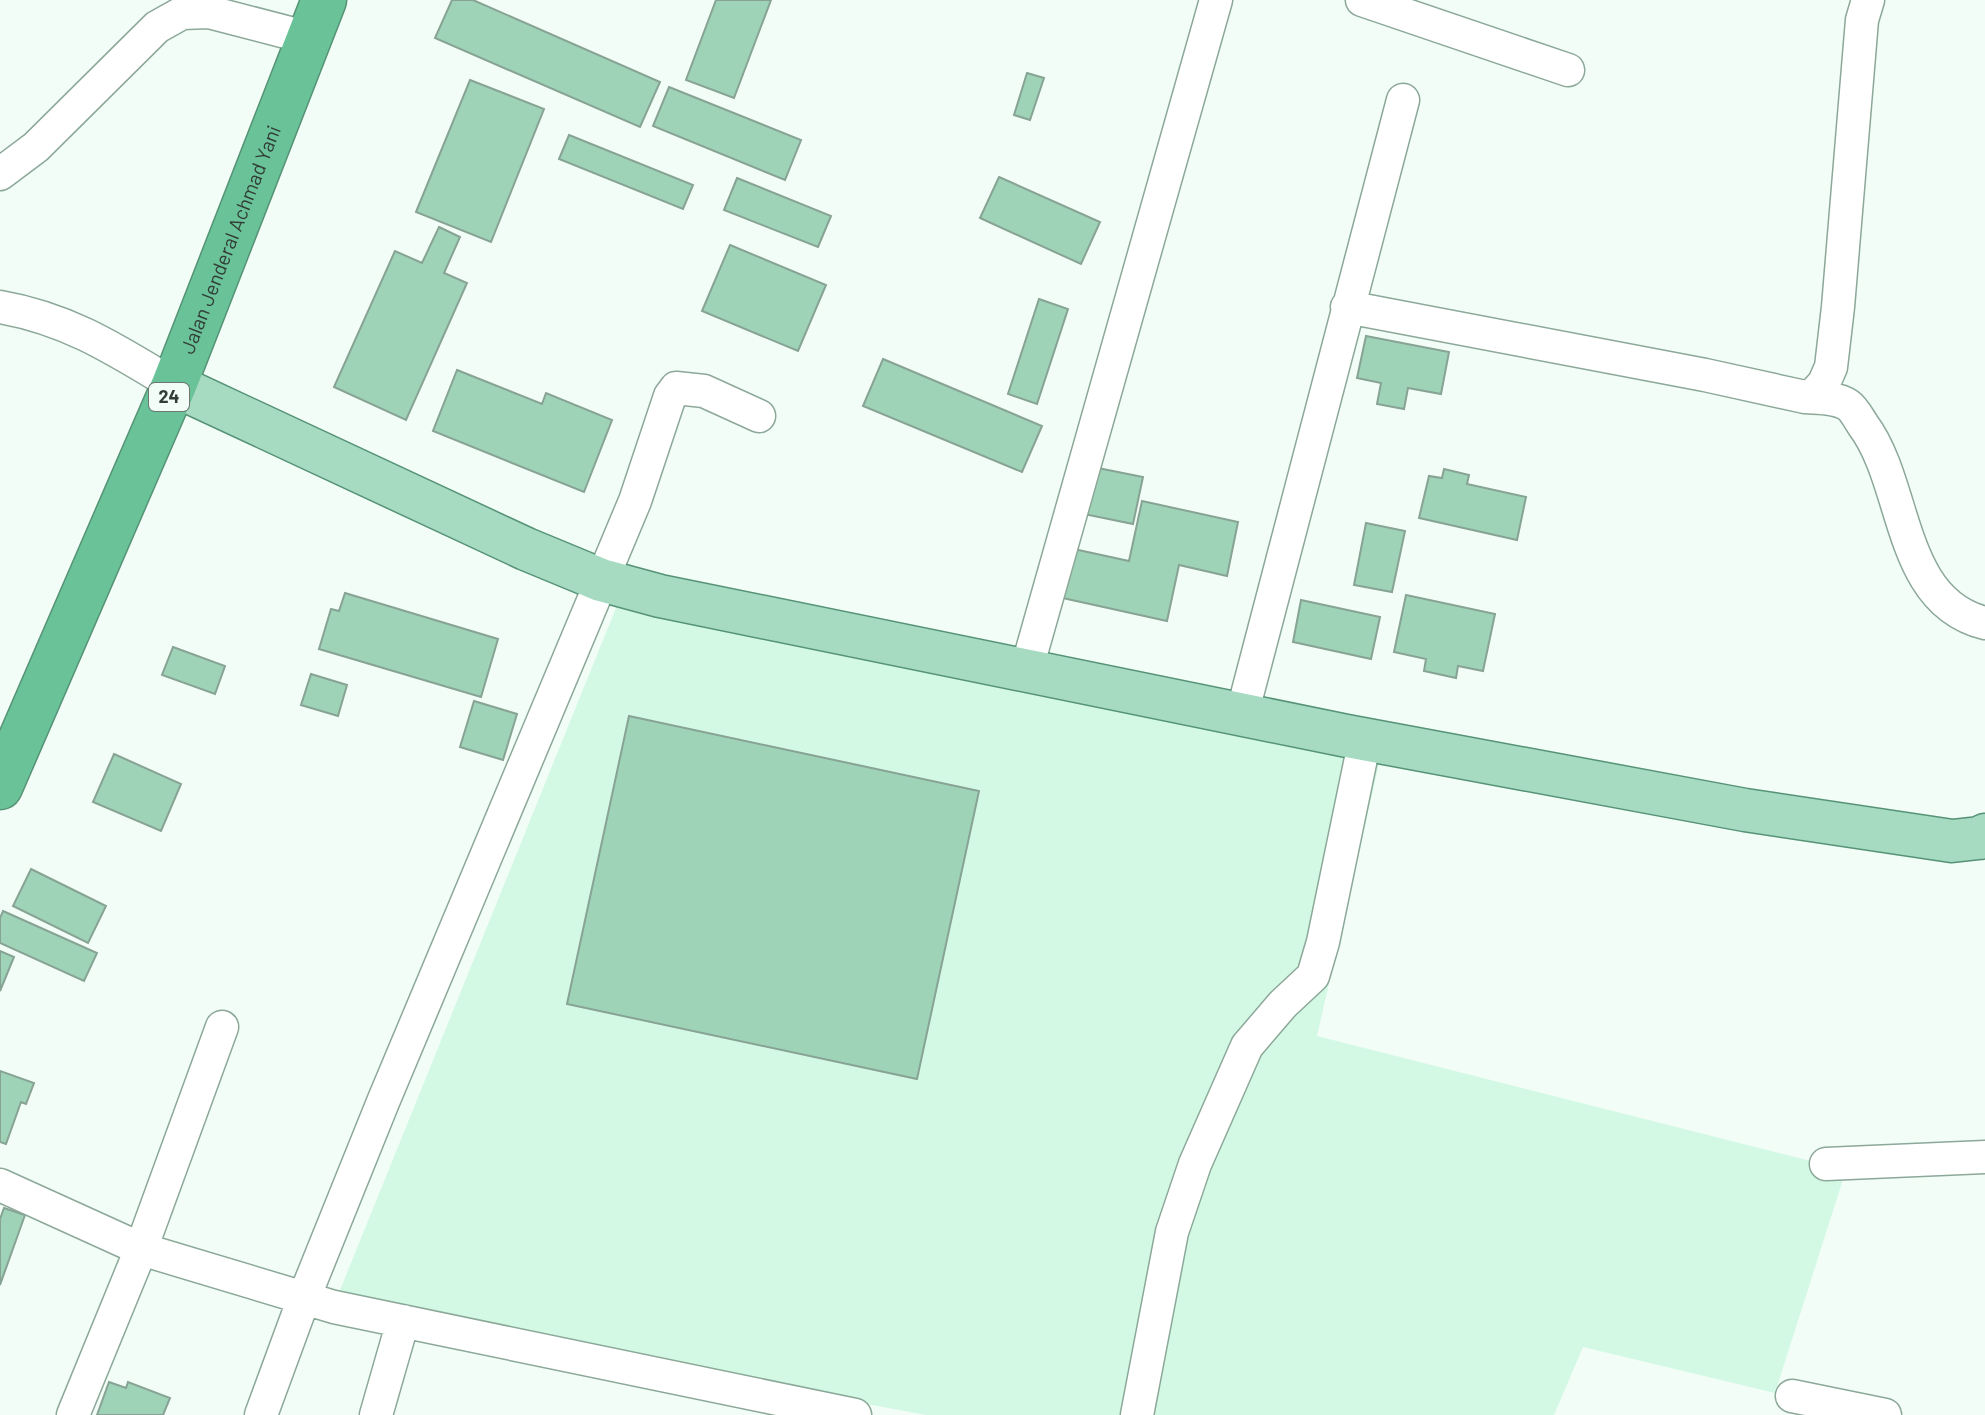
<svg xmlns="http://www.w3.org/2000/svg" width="1985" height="1415" font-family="Barlow,sans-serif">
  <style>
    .built { fill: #d3f9e4 }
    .building { fill: #9fd3b7; stroke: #87a394; stroke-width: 2 }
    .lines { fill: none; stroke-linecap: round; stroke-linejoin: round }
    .minor-casing { stroke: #8ca899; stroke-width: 35 }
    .major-casing { stroke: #569376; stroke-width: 45 }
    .highway-casing { stroke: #569376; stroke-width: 47 }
    .minor { stroke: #fff; stroke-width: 32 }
    .major { stroke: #a6dac1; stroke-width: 42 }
    .highway { stroke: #6ac298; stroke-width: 44 }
    .labels { text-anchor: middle; stroke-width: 6; stroke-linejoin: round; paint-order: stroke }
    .shield { fill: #f2fdf7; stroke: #6b7770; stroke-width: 2 }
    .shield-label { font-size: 18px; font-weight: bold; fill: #313d36 }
    .street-label { font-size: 20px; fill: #313d36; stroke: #f2fdf7 }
  </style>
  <rect width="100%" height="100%" fill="#f2fdf7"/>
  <!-- built -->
  <path class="built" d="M618 603 1379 764 1317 1036 1846 1170 1775 1393 1583 1347 1554 1415H926L334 1305Z"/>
  <!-- building -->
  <path class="building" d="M452 0H473L660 82 640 127 435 38Z
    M716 0H771L734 98 686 80Z
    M1027 73 1044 78 1030 120 1014 115Z
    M470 80 544 109 491 242 416 212Z
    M669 87 801 140 785 180 653 126Z
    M569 135 693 185 683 209 559 159Z
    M999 177 1100 222 1081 264 980 218Z
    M737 178 831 216 818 247 724 210Z
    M439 227 460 237 444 273 467 283 406 420 334 387 395 251 422 263Z
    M730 245 826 285 798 351 702 311Z
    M1039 299 1068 309 1037 404 1008 394Z
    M1366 336 1449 352 1441 394 1408 388 1404 409 1377 404 1381 383 1357 378Z
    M883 359 1042 426 1022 472 863 406Z
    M457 370 542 404 546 393 612 420 584 492 433 431Z
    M1093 467 1143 477 1133 524 1084 514Z
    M1444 469 1469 475 1467 484 1526 497 1517 540 1419 518 1429 476 1442 478Z
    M1142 501 1238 522 1227 576 1179 565 1167 621 1058 597 1069 548 1129 561Z
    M1366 523 1405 531 1392 592 1354 585Z
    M345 593 498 639 481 697 319 649 331 609 339 611Z
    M1406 595 1495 614 1483 671 1458 666 1456 678 1424 671 1426 659 1394 652Z
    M1301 600 1380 617 1371 659 1293 642Z
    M173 647 225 666 215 694 162 675Z
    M311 674 347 685 338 716 301 705Z
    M474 701 517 714 503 760 460 747Z
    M629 716 979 791 917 1079 567 1004Z
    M114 754 181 784 161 831 93 802Z
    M31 869 106 906 88 943 13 906Z
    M3 911 97 953 84 981 0 943V918Z
    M0 951 14 957 0 991Z
    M0 1071 34 1083 26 1104 21 1102 6 1144 0 1142Z
    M4 1208 25 1215 0 1285V1219Z
    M109 1382 126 1388 128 1382 170 1398 163 1415H97Z"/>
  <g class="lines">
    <defs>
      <path id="minor" d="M1362 0 1568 70
        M0 174 36 147 157 27 182 13 209 12 309 38
        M0 307C69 319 116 350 174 385
        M1347 307 1705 375 1805 397 1814 394 1824 383 1831 367 1838 307 1862 20 1868 0
        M1805 397C1819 398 1836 397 1848 405 1854 409 1859 419 1863 425 1908 485 1897 601 1985 623
        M1027 668 1216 0
        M1242 714 1403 100
        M1826 1164 1985 1157
        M0 1185 141 1249 334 1307 855 1415
        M1792 1396 1885 1415
        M73 1415 141 1249 222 1027
        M261 1415 304 1298 383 1102 635 501 670 396 676 388 704 391 759 416
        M376 1415 403 1321
        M1137 1415 1172 1232 1195 1164 1247 1046 1283 1004 1313 976 1323 942 1365 739"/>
      <path id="major" d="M174 385 526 549 601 580 660 596 1347 736 1745 810 1952 841 1979 838 1985 835"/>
      <g id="highway">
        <path id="s1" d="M0 787 174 385 324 0"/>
      </g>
    </defs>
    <!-- minor casing -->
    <use href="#minor" class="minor-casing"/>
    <!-- major casing -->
    <use href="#major" class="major-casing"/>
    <!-- highway casing -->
    <use href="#highway" class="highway-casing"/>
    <!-- minor -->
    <use href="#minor" class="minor"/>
    <!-- major -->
    <use href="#major" class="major"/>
    <!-- highway -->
    <use href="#highway" class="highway"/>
  </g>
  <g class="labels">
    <!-- shield labels -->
    <rect class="shield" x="149" y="383" width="40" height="28" rx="6"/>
    <g class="shield-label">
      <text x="169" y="403">24</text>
    </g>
    <!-- street labels -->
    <g class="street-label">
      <text dy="7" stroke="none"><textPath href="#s1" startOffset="594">Jalan Jenderal Achmad Yani</textPath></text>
    </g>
  </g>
</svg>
